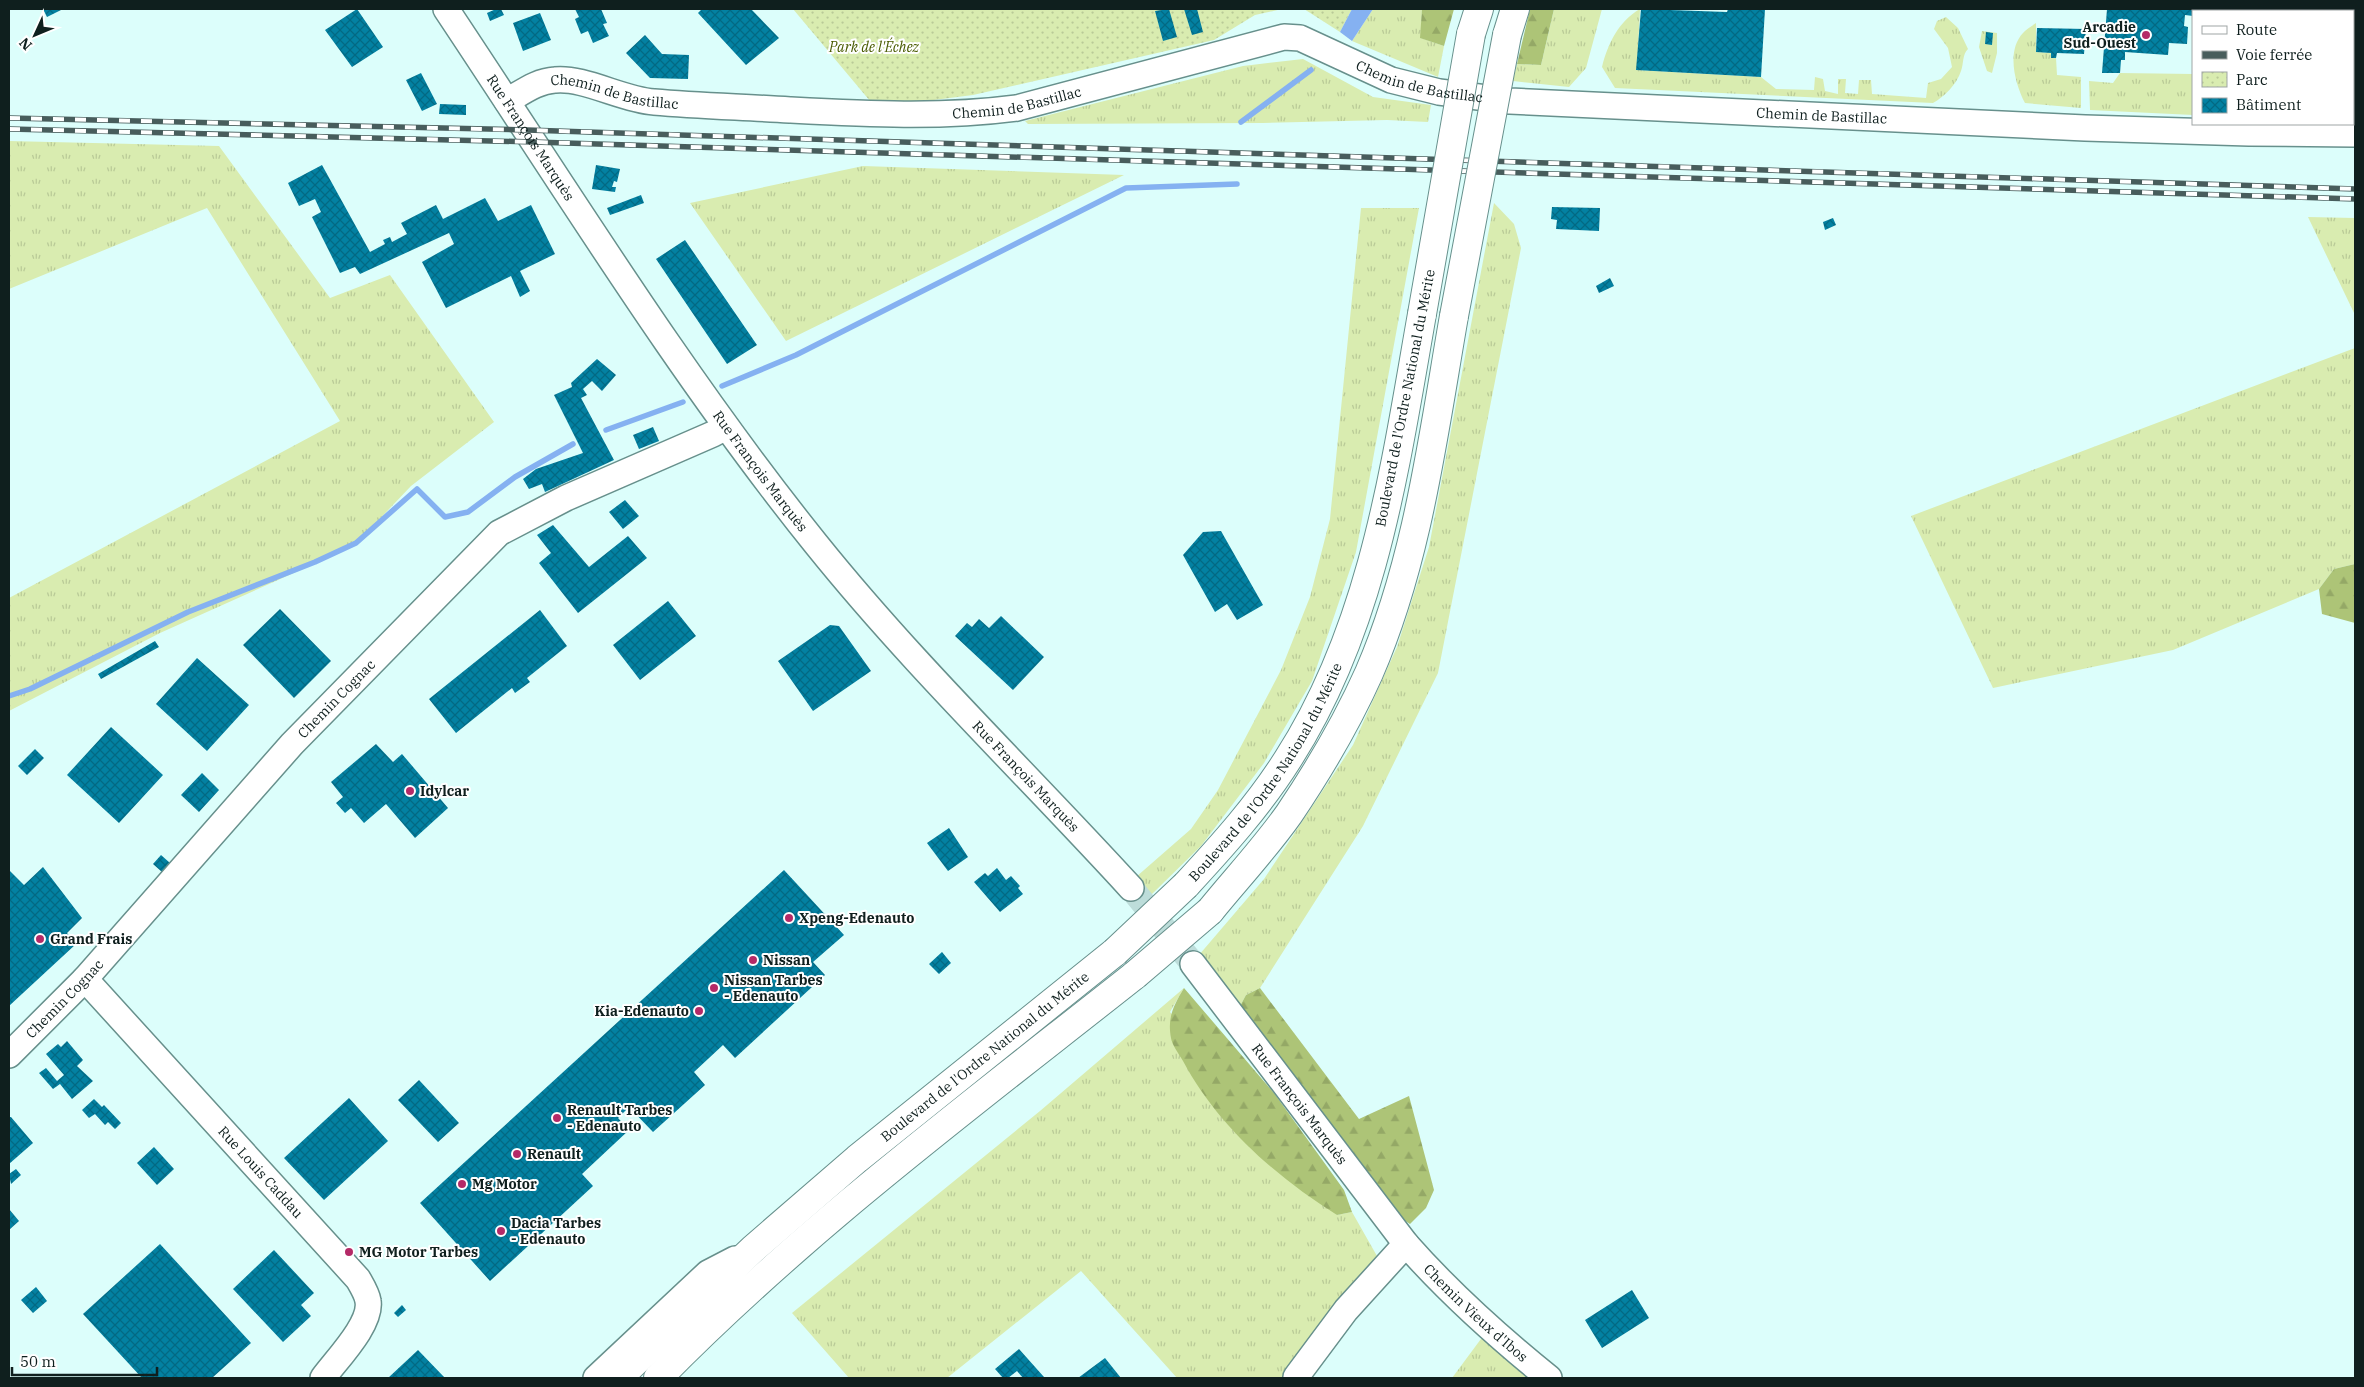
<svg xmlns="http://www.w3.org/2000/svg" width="2364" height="1387" font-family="'IBM Plex Serif',serif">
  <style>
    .grass { fill: url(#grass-tufts) }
    .forest { fill: url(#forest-firs) }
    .park { fill: url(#park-dots) }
    .water { fill: #85b1f1 }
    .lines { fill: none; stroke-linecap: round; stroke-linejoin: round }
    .stream { stroke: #85b1f1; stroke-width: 5.5 }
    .building { fill: url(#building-cross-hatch) }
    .minor-tunnel { stroke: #bdddda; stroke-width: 25; stroke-dasharray: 25 12; stroke-linecap: butt }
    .minor-casing { stroke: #67908c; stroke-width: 28 }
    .major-casing { stroke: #67908c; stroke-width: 30 }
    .minor { stroke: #fff; stroke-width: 25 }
    .major { stroke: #fff; stroke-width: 28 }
    .rail-casing { stroke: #485d5c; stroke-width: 5.5 }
    .rail { stroke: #fff; stroke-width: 4; stroke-dasharray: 11; stroke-linecap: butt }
    .major-bridge-casing { stroke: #67908c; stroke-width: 30; stroke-linecap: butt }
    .major-bridge { stroke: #fff; stroke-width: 28 }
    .poi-dot { fill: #b42a67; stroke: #fff; stroke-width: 2 }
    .labels { text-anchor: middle; stroke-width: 4; stroke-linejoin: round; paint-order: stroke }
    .poi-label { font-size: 14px; font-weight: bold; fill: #0f1f1e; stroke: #fff; text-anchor: start }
    .park-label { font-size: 14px; font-style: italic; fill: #495b00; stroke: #fff }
    .street-label { font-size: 14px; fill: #0f1f1e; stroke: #fff }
  </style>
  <defs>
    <pattern id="grass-tufts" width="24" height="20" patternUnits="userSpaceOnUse" patternTransform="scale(1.25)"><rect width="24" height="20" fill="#d9ecb0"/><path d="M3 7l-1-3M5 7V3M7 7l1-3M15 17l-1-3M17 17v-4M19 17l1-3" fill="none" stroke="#b9ca97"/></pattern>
    <pattern id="forest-firs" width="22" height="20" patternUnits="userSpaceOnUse" patternTransform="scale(1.25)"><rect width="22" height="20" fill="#adc477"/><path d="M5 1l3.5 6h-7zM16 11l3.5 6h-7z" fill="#94a866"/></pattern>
    <pattern id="park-dots" width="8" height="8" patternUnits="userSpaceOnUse" patternTransform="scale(1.25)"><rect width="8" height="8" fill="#d9ecb0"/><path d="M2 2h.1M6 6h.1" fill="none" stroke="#b9ca97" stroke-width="1.8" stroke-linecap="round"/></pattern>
    <pattern id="building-cross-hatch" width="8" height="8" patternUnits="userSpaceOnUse" patternTransform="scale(1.25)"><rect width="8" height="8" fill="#0381a2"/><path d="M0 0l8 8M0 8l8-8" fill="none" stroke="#036983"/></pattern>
  </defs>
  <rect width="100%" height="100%" fill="#dcfefb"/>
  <!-- grass -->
  <path class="grass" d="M1373 9H1422L1421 38 1444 46 1438 77 1352 41Z
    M1554 9H1602L1586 68 1569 87 1513 81 1517 64 1541 65Z
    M1640 9 1637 70 1761 77 1776 89 1814 90 1815 77 1823 79 1825 91 1838 94V79H1846L1845 93 1858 94 1859 80H1871L1872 94 1926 98 1928 83 1941 79 1952 67 1948 48 1934 29 1937 21 1946 17 1958 28 1968 49C1962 55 1964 63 1961 71 1957 84 1944 97 1933 103L1615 88 1602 67C1608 43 1619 21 1640 9Z
    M2312 9H2355V116H2353V11H2312Z
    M2036 23V52L2051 53V57L2056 58 2057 75 2081 77V108L2025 103C2015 84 2006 51 2023 33 2026 29 2032 26 2036 23Z
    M1982 31 1997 33V53L1992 73 1987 71 1979 47Z
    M1303 59 1373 97 1431 105 1428 122 1387 120 1263 123 1028 124 1025 121 1243 66Z
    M2120 73 2193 74V115L2090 110 2089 81 2113 83Z
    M9 141 219 146 330 298 390 275 494 422 411 486 354 546 160 633 9 711V598L340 421 207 208 9 289Z
    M863 166 1124 175 786 341 690 203Z
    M1494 203 1514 224 1521 248 1438 673 1363 826 1260 988 1246 995 1239 1008 1199 955 1264 879 1353 745 1397 647 1429 547Z
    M1361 208H1419L1356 552 1312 681 1264 763 1201 846 1150 896 1136 877 1191 829 1218 790 1281 670 1310 597 1330 519Z
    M2308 217 2355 218V315Z
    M2355 348V564L2334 569 2319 589 2173 650 1993 688 1911 516Z
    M1184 988 1170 1012 1337 1215 1352 1212 1377 1256 1287 1378H1177L1081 1271 947 1378H849L792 1313 1040 1111Z
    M1495 1320 1520 1346 1564 1378H1452Z"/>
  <!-- forest -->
  <path class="forest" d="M1422 9H1454L1444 46 1420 38Z
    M1530 9H1554L1541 65 1517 64Z
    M2355 564V623L2322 614 2319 589 2334 569Z
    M1184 988 1274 1093 1344 1190 1352 1212 1337 1215C1276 1177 1217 1125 1183 1061 1179 1054 1172 1045 1171 1038 1167 1017 1174 1005 1184 988Z
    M1260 988 1359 1119 1409 1096 1434 1190 1426 1208 1410 1224 1396 1215 1239 1008 1246 995Z"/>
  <!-- park -->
  <path class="park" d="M793 9H1282L1255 15 1214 40 973 95 926 101H870Z
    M1304 9H1352L1340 32Z"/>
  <!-- water -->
  <path class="water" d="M1352 9H1373L1352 41 1340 32Z"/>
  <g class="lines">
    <!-- stream -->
    <path class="stream" d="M1241 122 1311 70
      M722 386 796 355 1126 188 1237 184
      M606 430 683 402
      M9 696 30 689 188 612 315 562 356 543 417 489 445 517 468 512 515 477 573 444"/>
  </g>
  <!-- building -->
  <path class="building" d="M43 9H63L47 17Z
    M357 9 383 47 352 67 325 30Z
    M496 9H501L504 15 490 21 487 13Z
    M575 9H601L607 23 603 24 609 36 593 43 588 31 581 34 575 19 579 17Z
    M702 9H751L779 38 746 65 698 13Z
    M1169 9 1177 37 1163 41 1155 11Z
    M1184 9H1197L1203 32 1192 35Z
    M1641 9 1727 12 1728 9H1765L1761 77 1636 70Z
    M2107 9H2195L2193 16 2185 15 2184 26 2188 27 2187 44 2169 43 2168 55 2125 52V60H2121L2120 73H2102Z
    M540 13 551 40 523 51 513 23Z
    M2037 28 2086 29 2084 54 2057 53 2056 58H2051V53L2036 52Z
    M1986 32 1993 33 1992 45 1985 44Z
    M645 35 662 54 689 55 688 79 650 78 626 53Z
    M421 73 437 104 422 111 406 80Z
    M440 104 466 105V115L439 114Z
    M322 165 370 252 385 244 383 240 390 237 392 242 407 234 401 223 436 205 443 219 485 198 498 221 531 205 555 254 520 271 530 291 520 297 511 276 446 308 422 262 454 244 449 233 360 274 355 267 340 273 312 217 321 212 315 199 299 206 288 183Z
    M596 165 620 169 617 182 614 181 612 187H616L615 192 592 189Z
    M641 195 644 203 610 215 607 208Z
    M1552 207 1600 208 1599 231 1556 229 1557 220 1551 219Z
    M1833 218 1836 225 1825 230 1823 222Z
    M685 240 757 345 727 364 656 259Z
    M1610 278 1614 286 1599 293 1596 286Z
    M597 359 616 375 602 391 592 381 583 389 587 395 581 398 614 460 545 492 542 484 529 489 523 479 536 469 583 453 554 395 572 387 571 383Z
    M653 427 659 441 639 449 633 435Z
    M625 500 639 516 623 529 609 512Z
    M553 525 589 567 628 536 647 558 578 613 539 563 551 553 537 535Z
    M1221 531 1263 605 1237 620 1227 604 1215 612 1183 555 1203 532Z
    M668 601 696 636 640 680 613 645Z
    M280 609 331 661 294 698 243 645Z
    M540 610 567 646 527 678 530 682 515 693 512 688 456 733 429 699Z
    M1001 616 1044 657 1013 690 955 636 967 623 972 627 979 619 989 628Z
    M830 625 839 626 871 671 813 711 778 661Z
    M155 641 159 647 101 679 98 674Z
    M197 658 249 705 207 751 156 704Z
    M111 727 163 775 119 823 67 775Z
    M376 744 393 762 402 754 448 808 415 838 386 804 364 823 351 808 345 813 336 803 343 797 331 782Z
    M35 749 44 758 27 775 18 766Z
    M202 773 219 790 199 812 181 795Z
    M949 828 968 857 948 871 927 843Z
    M161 855 170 863 162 872 153 864Z
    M43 867 82 918 67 933 76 944 9 1006V870L24 885Z
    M997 868 1006 880 1011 876 1020 886 1018 888 1023 894 1000 912 974 882 985 873 988 876Z
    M784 870 844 935 813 962 825 975 735 1058 723 1045 694 1072 705 1085 653 1132 629 1107 618 1118 629 1130 582 1174 593 1186 490 1281 420 1203Z
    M942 952 951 963 939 974 929 964Z
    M67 1041 83 1060 77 1066 93 1081 72 1099 60 1084 53 1089 39 1073 46 1068 57 1081 64 1075 46 1054 58 1044 61 1047Z
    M419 1080 459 1123 438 1142 398 1100Z
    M349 1098 388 1141 324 1200 284 1158Z
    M94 1099 102 1107 104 1105 121 1123 115 1129 108 1122 105 1125 95 1114 89 1118 82 1110Z
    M9 1117H11L33 1143 9 1164Z
    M154 1147 174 1169 157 1185 137 1163Z
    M16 1169 21 1175 11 1184 9 1174Z
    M9 1209 19 1221 9 1230Z
    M160 1244 251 1343 212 1378H142L83 1314Z
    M274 1250 314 1293 301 1305 311 1316 283 1342 233 1289Z
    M36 1287 47 1301 33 1313 21 1300Z
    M1632 1290 1649 1318 1602 1348 1585 1320Z
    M402 1305 406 1310 398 1317 394 1313Z
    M1019 1349 1044 1377 1043 1378H1023L1017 1371 1008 1378H1003L995 1369Z
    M418 1350 445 1378H388Z
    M1105 1358 1121 1378H1078Z"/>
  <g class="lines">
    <!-- minor-tunnel -->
    <path class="minor-tunnel" d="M1131 888 1193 964"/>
    <defs>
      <g id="minor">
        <path id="s1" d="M446 9C566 189 680 375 816 544 914 666 1026 773 1131 888"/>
        <path id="s2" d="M507 101C523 92 537 81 555 80 584 77 623 100 654 102 699 106 745 107 790 110 866 114 941 118 1017 108L1284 37 1300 38 1391 80 1439 92 1510 101 2085 128 2249 133 2355 134"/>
        <path id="s3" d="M1193 964 1406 1244C1451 1295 1497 1336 1549 1378"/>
        <path id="s4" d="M85 979 358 1279C362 1286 367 1294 368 1301 372 1324 336 1360 323 1378"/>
        <path id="s5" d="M9 1055 85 979 292 744 499 533 566 498 713 434 726 427"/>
        <path d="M1296 1377 1346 1310 1406 1244"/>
        <path d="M596 1378 708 1273 735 1259"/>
      </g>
      <g id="major">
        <path d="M1471 34 1479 9"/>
        <path d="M1507 35 1515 9"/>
        <path id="s6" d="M1186 885C1223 845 1259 805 1288 759 1374 625 1395 467 1422 314"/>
        <path d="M1210 911C1236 879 1265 848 1289 814 1318 771 1348 720 1369 673 1418 560 1433 436 1454 316"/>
        <path id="s7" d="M618 1378 753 1249 857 1159 1115 952"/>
        <path d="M658 1378C804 1229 972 1104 1135 975"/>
      </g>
    </defs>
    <!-- minor casing -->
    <use href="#minor" class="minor-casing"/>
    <!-- major casing -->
    <use href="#major" class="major-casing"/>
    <!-- minor -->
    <use href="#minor" class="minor"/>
    <!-- major -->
    <use href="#major" class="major"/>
    <defs>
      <path id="rail" d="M9 118 527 130 2355 189
        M9 129 534 142 2355 199"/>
    </defs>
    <!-- rail casing -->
    <use href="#rail" class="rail-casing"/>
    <!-- rail -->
    <use href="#rail" class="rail"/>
    <defs>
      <path id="major-bridge" d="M1422 314 1471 34
        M1454 316 1507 35
        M1115 952 1186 885
        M1135 975 1210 911"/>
    </defs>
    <!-- major-bridge casing -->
    <use href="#major-bridge" class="major-bridge-casing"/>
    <!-- major-bridge -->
    <use href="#major-bridge" class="major-bridge"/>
  </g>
  <!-- markers -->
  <g class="poi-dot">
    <circle cx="2146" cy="35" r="5"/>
    <circle cx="410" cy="791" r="5"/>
    <circle cx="789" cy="918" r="5"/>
    <circle cx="40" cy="939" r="5"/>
    <circle cx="753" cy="960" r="5"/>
    <circle cx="714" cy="988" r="5"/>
    <circle cx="699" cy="1011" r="5"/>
    <circle cx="557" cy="1118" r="5"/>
    <circle cx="517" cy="1154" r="5"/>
    <circle cx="462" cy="1184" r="5"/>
    <circle cx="501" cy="1231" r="5"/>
    <circle cx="349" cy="1252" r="5"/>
  </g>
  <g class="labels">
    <!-- poi labels -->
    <g class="poi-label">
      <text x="2136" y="32" text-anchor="end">Arcadie<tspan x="2136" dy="16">Sud-Ouest</tspan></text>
      <text x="420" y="796">Idylcar</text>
      <text x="799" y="923">Xpeng-Edenauto</text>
      <text x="50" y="944">Grand Frais</text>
      <text x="763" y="965">Nissan</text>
      <text x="724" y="985">Nissan Tarbes<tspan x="724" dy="16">- Edenauto</tspan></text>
      <text x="689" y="1016" text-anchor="end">Kia-Edenauto</text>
      <text x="567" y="1115">Renault Tarbes<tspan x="567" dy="16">- Edenauto</tspan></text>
      <text x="527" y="1159">Renault</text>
      <text x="472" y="1189">Mg Motor</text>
      <text x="511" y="1228">Dacia Tarbes<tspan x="511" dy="16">- Edenauto</tspan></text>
      <text x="359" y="1257">MG Motor Tarbes</text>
    </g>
    <!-- park labels -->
    <g class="park-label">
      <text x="874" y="52">Park de l'Échez</text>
    </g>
    <!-- street labels -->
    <g class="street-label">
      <text dy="5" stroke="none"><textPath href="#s2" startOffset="939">Chemin de Bastillac</textPath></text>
      <text dy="5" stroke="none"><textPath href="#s2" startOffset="114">Chemin de Bastillac</textPath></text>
      <text dy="5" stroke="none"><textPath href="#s2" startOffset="519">Chemin de Bastillac</textPath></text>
      <text dy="5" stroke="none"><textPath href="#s2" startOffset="1344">Chemin de Bastillac</textPath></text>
      <text dy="5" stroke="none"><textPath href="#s1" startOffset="154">Rue François Marquès</textPath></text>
      <text transform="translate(1405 398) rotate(-79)" y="5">Boulevard de l'Ordre National du Mérite</text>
      <text dy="5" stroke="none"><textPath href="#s1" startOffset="559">Rue François Marquès</textPath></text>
      <text dy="5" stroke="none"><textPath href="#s5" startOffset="484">Chemin Cognac</textPath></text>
      <text dy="5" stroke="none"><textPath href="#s6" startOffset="139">Boulevard de l'Ordre National du Mérite</textPath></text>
      <text dy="5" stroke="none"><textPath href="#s1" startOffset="964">Rue François Marquès</textPath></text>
      <text dy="5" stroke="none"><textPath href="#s5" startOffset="79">Chemin Cognac</textPath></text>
      <text dy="5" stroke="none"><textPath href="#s7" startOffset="488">Boulevard de l'Ordre National du Mérite</textPath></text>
      <text dy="5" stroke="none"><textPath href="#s3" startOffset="176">Rue François Marquès</textPath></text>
      <text dy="5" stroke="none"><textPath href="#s4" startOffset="261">Rue Louis Caddau</textPath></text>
      <text dy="5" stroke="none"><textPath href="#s3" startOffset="450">Chemin Vieux d'Ibos</textPath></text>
    </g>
  </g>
  <!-- border -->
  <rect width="2364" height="1387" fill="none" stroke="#0f1f1e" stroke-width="20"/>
  <!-- legend -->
  <rect x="2192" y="10" width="162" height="115" fill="#ffffff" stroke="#9fa5a5"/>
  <rect x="2202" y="26" width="25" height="8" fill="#ffffff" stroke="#9fa5a5"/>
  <text x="2236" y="35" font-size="15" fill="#0f1f1e">Route</text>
  <rect x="2202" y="51" width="25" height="8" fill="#485d5c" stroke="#9fa5a5"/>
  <text x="2236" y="60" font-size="15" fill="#0f1f1e">Voie ferrée</text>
  <rect x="2202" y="72" width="25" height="15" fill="url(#park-dots)" stroke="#9fa5a5"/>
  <text x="2236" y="85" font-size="15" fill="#0f1f1e">Parc</text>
  <rect x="2202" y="98" width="25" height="15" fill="url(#building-cross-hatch)" stroke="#9fa5a5"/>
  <text x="2236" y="110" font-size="15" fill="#0f1f1e">Bâtiment</text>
  <!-- north arrow -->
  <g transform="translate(35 35) rotate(226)" stroke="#ffffff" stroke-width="4" paint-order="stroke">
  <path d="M0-4L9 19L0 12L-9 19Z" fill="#0f1f1e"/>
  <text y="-8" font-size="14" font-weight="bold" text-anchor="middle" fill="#0f1f1e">N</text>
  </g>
  <!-- scale -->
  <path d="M12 1367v8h145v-8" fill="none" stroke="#0f1f1e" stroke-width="2.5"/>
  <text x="20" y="1367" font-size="15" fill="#0f1f1e" stroke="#ffffff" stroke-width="4" paint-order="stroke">50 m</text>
</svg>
